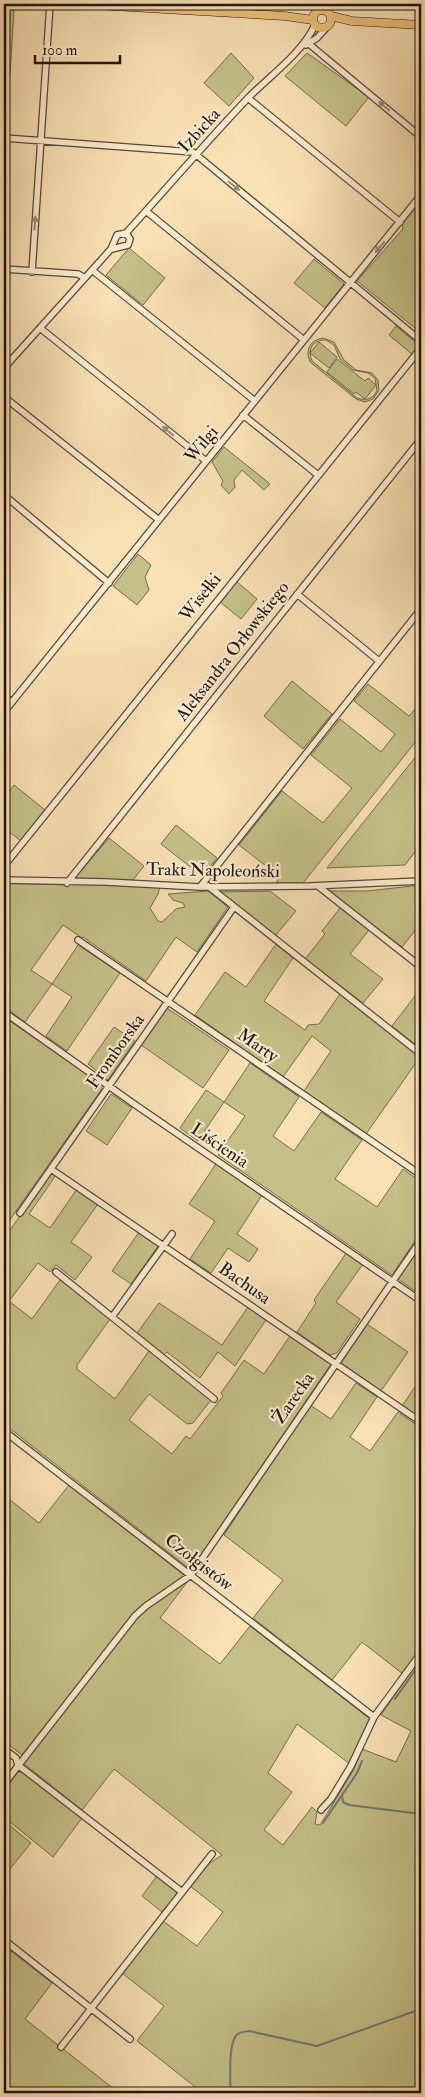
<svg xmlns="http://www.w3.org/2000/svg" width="425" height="2097" font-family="'IM FELL Double Pica',serif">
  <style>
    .green { fill: #c5c088; stroke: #726b4c; fill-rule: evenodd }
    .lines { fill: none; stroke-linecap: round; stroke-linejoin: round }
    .stream { stroke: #6e7875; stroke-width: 2 }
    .minor-casing { stroke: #564838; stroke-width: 8 }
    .major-casing { stroke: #1f160f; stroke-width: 9 }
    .minor { stroke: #fbebcf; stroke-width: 5.5 }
    .major { stroke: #ecc07a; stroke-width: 8 }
    .oneway { fill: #988b79 }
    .labels { text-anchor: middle; stroke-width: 4.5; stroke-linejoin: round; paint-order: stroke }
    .street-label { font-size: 18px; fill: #1f160f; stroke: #fbebcf }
  </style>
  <rect width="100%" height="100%" fill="#f9e0b5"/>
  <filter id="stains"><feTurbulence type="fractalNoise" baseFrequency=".004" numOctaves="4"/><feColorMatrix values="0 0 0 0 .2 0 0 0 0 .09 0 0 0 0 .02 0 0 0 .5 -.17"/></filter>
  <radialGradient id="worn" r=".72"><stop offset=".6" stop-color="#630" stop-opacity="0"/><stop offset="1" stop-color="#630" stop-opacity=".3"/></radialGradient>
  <!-- green -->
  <path class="green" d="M4 9 14 10 10 74 4 73Z
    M231 53 254 78 229 106 204 83Z
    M307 53 369 97 346 126 285 76Z
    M421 200V333L357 281 403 229 402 224Z
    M129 248 165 278 143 305 106 275Z
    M314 259 344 284 325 308 294 283Z
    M396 326 420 346 413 355 389 335Z
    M323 338 334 342 344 360 356 370 372 373 378 380 379 390 373 399 365 402 356 399 310 362C305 350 310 340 323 338ZM326 340 334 345 340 359 353 370 368 373 375 378 377 390C374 399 366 401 357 398L312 361C307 349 313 340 326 340Z
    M319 342 337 357 329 368 310 353Z
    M337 359 365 381 368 378 376 385 365 399 356 392 354 394 327 372Z
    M224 447 270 484 264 490 242 470 234 480 235 487 229 494 221 485 223 481 212 462Z
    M138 554 151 565 145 577 149 590 137 605 113 586Z
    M236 581 257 599 241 619 220 602Z
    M292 681 332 714 303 749 264 716Z
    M368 684 409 716 421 702V735L303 883H276L280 877 239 845 282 791 323 823 352 788 311 755 340 719 381 752 395 734 354 701Z
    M421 750V848H418L405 865 327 868Z
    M14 785 45 810 21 841 4 828V798Z
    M176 825 217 858 202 876 161 844Z
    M109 838 144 866 133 880H108V885L160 887 158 894 150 908 158 921 162 922 176 909 185 907 183 903 173 900 168 894 208 891 228 907 197 952 176 937 146 981 83 937 82 938 63 925 31 970 52 984 78 945 120 973 67 1051 46 1036 72 997 52 984 25 1022 4 1007V883L69 885Z
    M421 885V930L418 927 402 947 328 891H367Z
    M270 891 296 911 275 936 220 892Z
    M340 908 369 930 350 954 383 979 363 1003 305 959 325 934 322 931Z
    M276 944 293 958 264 1001 305 1030 308 1025 319 1024 340 994 420 1057 366 1134 304 1091 331 1051 312 1036 283 1077 195 1015 225 972 246 987Z
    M421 988V1049L392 1026Z
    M167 1008 229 1050 203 1088 141 1045Z
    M4 1017 104 1086 4 1228Z
    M114 1027 135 1041 108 1080 88 1064Z
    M250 1063 299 1097 273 1136 294 1151 321 1112 362 1140 335 1179 377 1207 403 1169 421 1182V1232L392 1275 218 1155 245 1116 224 1102 198 1141 180 1128 206 1090 224 1102Z
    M111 1094 132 1108 107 1145 86 1131Z
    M216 1164 262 1195 237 1234 258 1249 249 1262 228 1248 211 1273 190 1259 215 1221 189 1204Z
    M52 1172 56 1175 29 1214 50 1228 77 1189 98 1204 71 1242 92 1257 75 1280 56 1265 50 1272 38 1263 9 1301 32 1319 60 1280 110 1319 77 1365V1369L115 1399 149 1351 211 1400 193 1423 187 1424 149 1394 129 1420 172 1454 186 1436 190 1439 223 1396 221 1393 244 1360 264 1374 290 1336 331 1364 191 1570 4 1424V1235L8 1229 10 1230Z
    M139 1232 159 1245 131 1284 112 1271Z
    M421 1246V1295L398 1279Z
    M347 1252 363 1264 336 1302 360 1319 337 1353 330 1355 297 1332 316 1303 314 1300Z
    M159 1303 222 1345 248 1307 266 1320 235 1366 218 1352 200 1378 167 1352 163 1356 137 1333Z
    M367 1324 408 1352 381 1391 341 1363Z
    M421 1378V1419L402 1406Z
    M356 1383 377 1397 350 1437 370 1451 398 1412 421 1428V1648L403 1674 362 1642 332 1680 253 1618 283 1580 224 1535 310 1405 331 1419Z
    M69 1485 185 1576 127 1622 22 1755 4 1741V1495L39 1523Z
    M188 1581 160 1618 220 1664 250 1626 370 1719 350 1764 297 1724 268 1773 292 1792 264 1830 283 1845 312 1807 317 1812 315 1824 320 1825 353 1771 362 1749 396 1762 411 1731 381 1715 421 1657V2093H203L137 2041 164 2006 122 1973 163 1921 197 1946 223 1912 190 1886 204 1867 222 1855 114 1769 82 1810 23 1763 81 1691 136 1617 146 1608Z
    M18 1772H24L82 1818 53 1857 4 1817V1791Z
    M4 1821 31 1843 4 1876Z
    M157 1876 178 1892 162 1912 142 1896Z
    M11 1951 52 1983 25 2019 119 2093H4V1961Z"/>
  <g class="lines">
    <!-- stream -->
    <path class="stream" d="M395 1699 421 1662
      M342 1796 343 1802 349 1805 421 1814
      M323 1823 357 1773 362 1761
      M230 2093C231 2079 228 2050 235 2037 238 2032 243 2032 249 2031L317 2046 421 2009"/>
    <defs>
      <path id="minor" d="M309 44 421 137
        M306 45 317 38 327 27
        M248 98 400 222
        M4 138 193 152 421 341
        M146 211 304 340
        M126 233C167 188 207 141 249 97 271 75 302 53 315 25
        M112 249 128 245 130 239 126 233
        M4 269 78 274 85 278
        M92 270 255 401
        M32 272 50 4
        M40 328 206 461
        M4 368 111 249 117 235 126 233
        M4 397 159 520
        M243 415 318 475
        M4 495 109 583
        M297 594 379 661
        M4 696 11 702
        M4 712 421 195
        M4 866 421 348
        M4 880 106 882 200 887 310 886 421 881
        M67 883 421 439
        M208 886 421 1054
        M318 886 421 967
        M200 887 421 609
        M78 940 421 1175
        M4 1012 137 1106 421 1301
        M51 1169 421 1422
        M20 1213 234 907
        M56 1272 214 1399
        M112 1317 172 1234
        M4 1431 374 1717
        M4 1749 16 1758 18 1765 182 1892
        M4 1784 135 1616 146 1606 191 1575 421 1240
        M321 1810 331 1799 351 1766 374 1717 421 1653
        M4 1940 130 2039
        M61 2047 212 1854"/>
      <path id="major" d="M78 4 285 16 313 20
        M313 19a9 9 0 1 1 18 0a9 9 0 1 1-18 0Z
        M331 16 352 21 421 25"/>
    </defs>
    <!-- minor casing -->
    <use href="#minor" class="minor-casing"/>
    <!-- major casing -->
    <use href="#major" class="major-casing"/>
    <!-- minor -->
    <use href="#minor" class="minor"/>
    <!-- major -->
    <use href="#major" class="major"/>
  </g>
  <!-- one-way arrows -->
  <defs><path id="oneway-solid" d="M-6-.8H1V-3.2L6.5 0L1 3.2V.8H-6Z" transform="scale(1.25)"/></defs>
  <g class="oneway">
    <use href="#oneway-solid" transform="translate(384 106) rotate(-140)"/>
    <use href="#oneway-solid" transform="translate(234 186) rotate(39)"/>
    <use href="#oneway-solid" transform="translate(35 223) rotate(-86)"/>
    <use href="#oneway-solid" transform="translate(380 247) rotate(130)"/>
    <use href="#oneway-solid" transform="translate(168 431) rotate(-141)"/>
  </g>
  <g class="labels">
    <!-- street labels -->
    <g class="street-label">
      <text transform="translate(199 130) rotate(-48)" y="6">Izbicka</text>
      <text transform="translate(201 444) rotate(-51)" y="6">Wilgi</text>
      <text transform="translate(200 597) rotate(-52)" y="6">Wisełki</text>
      <text transform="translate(232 651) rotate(-52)" y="6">Aleksandra Orłowskiego</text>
      <text transform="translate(213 870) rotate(1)" y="6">Trakt Napoleoński</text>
      <text transform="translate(258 1045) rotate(34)" y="6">Marty</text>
      <text transform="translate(115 1051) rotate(-55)" y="6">Fromborska</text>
      <text transform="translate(220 1145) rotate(34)" y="6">Liścienia</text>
      <text transform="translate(245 1283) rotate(35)" y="6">Bachusa</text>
      <text transform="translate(293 1398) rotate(-55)" y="6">Żarecka</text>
      <text transform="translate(199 1562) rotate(38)" y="6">Czołgistów</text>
    </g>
  </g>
  <!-- margin -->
  <rect width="425" height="2097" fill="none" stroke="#f9e0b5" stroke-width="20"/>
  <rect x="5" y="5" width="415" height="2087" fill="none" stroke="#1f160f" stroke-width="2.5"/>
  <rect x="10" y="10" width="405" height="2077" fill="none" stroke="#1f160f"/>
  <!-- scale -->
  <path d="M35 55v8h85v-8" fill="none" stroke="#1f160f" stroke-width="2.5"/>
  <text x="42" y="55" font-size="15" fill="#1f160f" stroke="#fbebcf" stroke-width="4" paint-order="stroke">100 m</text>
  <rect width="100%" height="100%" filter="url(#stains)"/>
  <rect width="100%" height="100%" fill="url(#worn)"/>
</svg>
